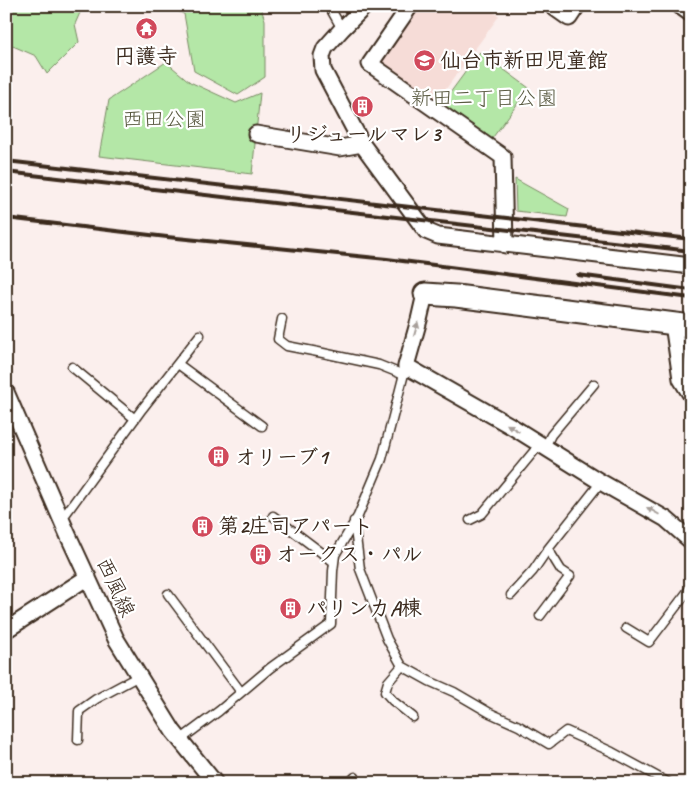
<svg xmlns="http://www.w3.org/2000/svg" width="697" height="789" font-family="Caveat,'Klee One',sans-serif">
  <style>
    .built { fill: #f6dcd7 }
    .green { fill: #b4e7a7; stroke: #788862 }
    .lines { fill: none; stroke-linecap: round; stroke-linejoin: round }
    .lane-casing { stroke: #3b2a1e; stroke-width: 11 }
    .street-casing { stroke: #3b2a1e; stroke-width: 19 }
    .secondary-casing { stroke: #3b2a1e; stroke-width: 25 }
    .lane { stroke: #fff; stroke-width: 8 }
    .street { stroke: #fff; stroke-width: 15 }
    .secondary { stroke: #fff; stroke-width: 21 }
    .rail { stroke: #3b2a1e; stroke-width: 4 }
    .oneway { fill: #a79f9a }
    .labels { text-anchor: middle; stroke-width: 4.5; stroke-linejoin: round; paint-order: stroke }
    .poi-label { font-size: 21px; font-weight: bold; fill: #3b2a1e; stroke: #fff; text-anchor: start }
    .park-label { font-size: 21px; fill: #595940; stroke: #fff }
    .street-label { font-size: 21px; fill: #3b2a1e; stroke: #fff }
  </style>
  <rect width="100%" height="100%" fill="#fbefed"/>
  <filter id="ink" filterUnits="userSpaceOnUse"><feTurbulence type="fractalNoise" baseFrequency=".02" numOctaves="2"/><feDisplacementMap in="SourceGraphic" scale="10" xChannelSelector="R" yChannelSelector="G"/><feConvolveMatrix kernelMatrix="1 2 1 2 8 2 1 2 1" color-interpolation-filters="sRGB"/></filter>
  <g filter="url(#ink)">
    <!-- built -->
    <path class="built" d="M414 6H486L499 16 435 104 382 66 380 53Z"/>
    <!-- green -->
    <path class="green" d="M6 6H83L75 24 79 42 47 74 36 56 6 43Z
      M164 6H260L265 20V77L238 95 194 71 184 14Z
      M480 52 529 88 488 144 439 108Z
      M166 62 190 82 236 103 260 93 252 174 99 156 109 100Z
      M515 179 569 209 567 217 516 211Z"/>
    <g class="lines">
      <defs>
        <path id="lane" d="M329 6 342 29
          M282 319 278 339 287 346 323 353 379 365 404 375
          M178 364 262 426
          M72 367 135 419
          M545 447 551 435 594 384
          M273 516 334 562
          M62 519 142 409 200 335
          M470 520 482 514 540 444
          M354 521 360 569 387 639 402 666 429 681 454 692 490 713 519 726 549 744 566 731 612 752 669 783
          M168 594 241 692
          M511 595 533 571 548 549
          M540 616 570 576 561 570 548 549 601 482
          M626 628 649 642 691 587
          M402 666 388 682 385 692 393 701 413 717
          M78 740 79 711 96 699 139 676
          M180 740 219 711 270 668 331 624 333 571 335 555 358 516 382 459 406 366
          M349 783 355 777"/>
        <path id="street" d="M365 6 342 29 325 48 322 56 323 70 362 144 426 231 438 236 691 266
          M410 6 370 64 503 157 505 245
          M552 6 569 18 577 6
          M680 6 691 14
          M256 134 340 148 362 144
          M425 294 419 320 406 366 511 426 599 481 666 519 691 541
          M673 324 681 379 691 395
          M6 392 68 535 116 639 173 731 215 783
          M6 630 88 577"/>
        <path id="secondary" d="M425 294 456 296 691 326"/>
      </defs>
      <!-- lane casing -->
      <use href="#lane" class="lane-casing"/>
      <!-- street casing -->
      <use href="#street" class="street-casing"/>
      <!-- secondary casing -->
      <use href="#secondary" class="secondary-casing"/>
      <!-- lane -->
      <use href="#lane" class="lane"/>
      <!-- street -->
      <use href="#street" class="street"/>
      <!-- secondary -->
      <use href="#secondary" class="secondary"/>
      <!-- rail -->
      <path class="rail" d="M6 161 691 239
        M6 172 691 251
        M6 218 167 237 387 259 691 298
        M578 275 691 290"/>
    </g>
    <!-- one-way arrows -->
    <defs><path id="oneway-solid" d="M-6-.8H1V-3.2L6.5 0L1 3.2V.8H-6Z" transform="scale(1.25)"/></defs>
    <g class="oneway">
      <use href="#oneway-solid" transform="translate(416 329) rotate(-74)"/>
      <use href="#oneway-solid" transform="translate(513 428) rotate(-149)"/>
      <use href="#oneway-solid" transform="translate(653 511) rotate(-150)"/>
    </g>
  </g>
  <!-- icons -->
  <defs>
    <symbol id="temple-disc" viewBox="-11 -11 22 22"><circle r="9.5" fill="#d1495b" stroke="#fff"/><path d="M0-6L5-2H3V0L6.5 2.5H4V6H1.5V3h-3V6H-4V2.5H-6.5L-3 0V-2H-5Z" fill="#fff"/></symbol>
    <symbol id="school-disc" viewBox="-11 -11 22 22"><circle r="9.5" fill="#d1495b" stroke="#fff"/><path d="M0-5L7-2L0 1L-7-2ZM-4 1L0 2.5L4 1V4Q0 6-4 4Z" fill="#fff"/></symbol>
    <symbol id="building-disc" viewBox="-11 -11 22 22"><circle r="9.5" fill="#d1495b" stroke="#fff"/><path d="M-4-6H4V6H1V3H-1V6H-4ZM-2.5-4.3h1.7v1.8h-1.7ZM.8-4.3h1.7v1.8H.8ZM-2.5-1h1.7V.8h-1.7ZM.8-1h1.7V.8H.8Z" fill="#fff"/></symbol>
  </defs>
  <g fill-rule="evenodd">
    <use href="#temple-disc" x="134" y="16" width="25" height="25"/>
    <use href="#school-disc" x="412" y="48" width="25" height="25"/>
    <use href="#building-disc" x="350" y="94" width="25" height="25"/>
    <use href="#building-disc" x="206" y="444" width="25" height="25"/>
    <use href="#building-disc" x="190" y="514" width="25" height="25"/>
    <use href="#building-disc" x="248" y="542" width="25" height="25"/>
    <use href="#building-disc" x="278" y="596" width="25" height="25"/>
  </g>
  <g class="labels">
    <!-- poi labels -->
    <g class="poi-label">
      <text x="146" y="63" text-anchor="middle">円護寺</text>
      <text x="440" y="67">仙台市新田児童館</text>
      <text x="363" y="141" text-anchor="middle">リジュールマレ3</text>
      <text x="235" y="464">オリーブ1</text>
      <text x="218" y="533">第2庄司アパート</text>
      <text x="276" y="561">オークス・パル</text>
      <text x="306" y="615">パリンカA棟</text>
    </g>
    <!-- park labels -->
    <g class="park-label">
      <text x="484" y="105">新田二丁目公園</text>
      <text x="164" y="126">西田公園</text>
    </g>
    <!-- street labels -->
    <g class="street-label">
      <text transform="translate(116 587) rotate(65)" y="7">西風線</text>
    </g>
  </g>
  <!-- margin -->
  <rect width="697" height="789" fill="none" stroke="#fff" stroke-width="25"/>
  <rect x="12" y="12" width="672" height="764" fill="none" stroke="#3b2a1e" stroke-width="2" filter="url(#ink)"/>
</svg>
